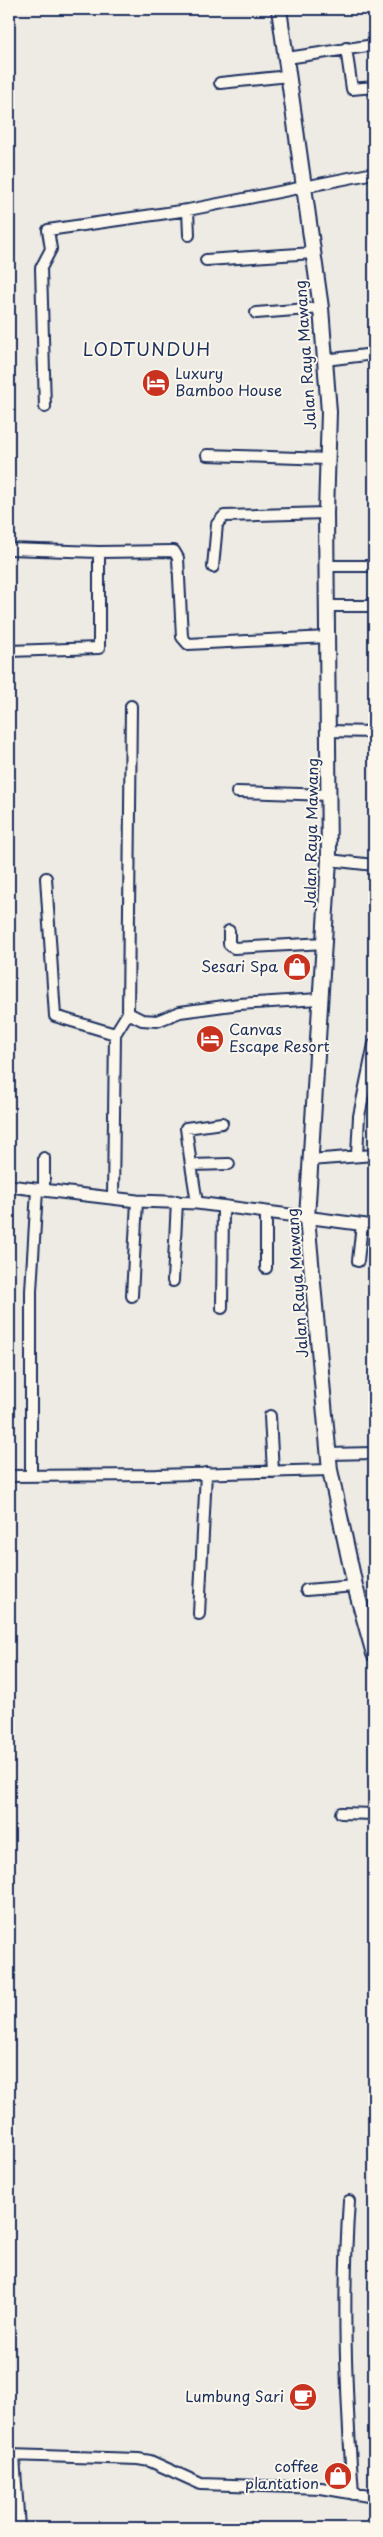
<svg xmlns="http://www.w3.org/2000/svg" width="383" height="2537" font-family="'Playpen Sans',sans-serif">
  <style>
    .lines { fill: none; stroke-linecap: round; stroke-linejoin: round }
    .minor-casing { stroke: #1b2f5e; stroke-width: 14 }
    .tertiary-casing { stroke: #1b2f5e; stroke-width: 15 }
    .secondary-casing { stroke: #1b2f5e; stroke-width: 18 }
    .minor { stroke: #fbf7ec; stroke-width: 10 }
    .tertiary { stroke: #fbf7ec; stroke-width: 11 }
    .secondary { stroke: #fbf7ec; stroke-width: 14 }
    .labels { text-anchor: middle; stroke-width: 4; stroke-linejoin: round; paint-order: stroke }
    .street-label { font-size: 15px; fill: #1b2f5e; stroke: #fbf7ec }
    .poi-label { font-size: 15px; fill: #1b2f5e; stroke: #fbf7ec; text-anchor: end }
    .quarter-label { font-size: 18px; letter-spacing: 1px; fill: #1b2f5e; stroke: #fbf7ec }
  </style>
  <rect width="100%" height="100%" fill="#eeebe4"/>
  <filter id="ink" filterUnits="userSpaceOnUse"><feTurbulence type="fractalNoise" baseFrequency=".02" numOctaves="2"/><feDisplacementMap in="SourceGraphic" scale="10" xChannelSelector="R" yChannelSelector="G"/><feConvolveMatrix kernelMatrix="1 2 1 2 8 2 1 2 1" color-interpolation-filters="sRGB"/></filter>
  <g filter="url(#ink)">
    <g class="lines">
      <defs>
        <path id="minor" d="M346 48 352 89 374 87
          M287 58 374 45
          M220 83 289 76
          M188 210 189 235
          M206 260 314 253
          M256 313 321 308
          M325 360 374 354
          M45 407 41 268 51 249 48 230 188 210 374 173
          M207 455 327 459
          M9 549 99 552 174 551 178 558 182 637 188 644 328 637
          M327 566H374
          M213 567 217 524 224 516 326 513
          M329 606H374
          M9 651 99 648V552
          M329 731 374 732
          M237 792 329 795
          M329 860 374 865
          M46 878 55 1016 115 1034
          M229 931V944L234 948 325 943
          M128 1013 142 1020 157 1021 180 1012 239 1004 319 999
          M357 1155 359 1116 374 1044
          M310 1160 374 1155
          M191 1165 186 1128 222 1123
          M44 1190V1158
          M113 1198 115 1034 128 1013 131 706
          M197 1203 191 1165 229 1164
          M358 1261 362 1224
          M266 1268V1213
          M173 1281 177 1201
          M132 1296 137 1201
          M222 1308 223 1207
          M270 1416 273 1472
          M328 1454 374 1453
          M31 1475V1291L37 1190
          M9 1476 157 1475 330 1470
          M306 1590 355 1586
          M199 1614 206 1473
          M341 1813 374 1814
          M349 2201C342 2300 346 2395 353 2494
          M9 2455 138 2459 150 2461 201 2484 321 2488 374 2497
          M14 2456 19 2528"/>
        <path id="tertiary" d="M9 1186 137 1201 197 1203 374 1226"/>
        <path id="secondary" d="M279 9 321 308 329 412 326 513 329 860 307 1218 330 1470 355 1586 374 1654"/>
      </defs>
      <!-- minor casing -->
      <use href="#minor" class="minor-casing"/>
      <!-- tertiary casing -->
      <use href="#tertiary" class="tertiary-casing"/>
      <!-- secondary casing -->
      <use href="#secondary" class="secondary-casing"/>
      <!-- minor -->
      <use href="#minor" class="minor"/>
      <!-- tertiary -->
      <use href="#tertiary" class="tertiary"/>
      <!-- secondary -->
      <use href="#secondary" class="secondary"/>
    </g>
  </g>
  <!-- icons -->
  <defs>
    <symbol id="hotel-disc" viewBox="-11 -11 22 22"><circle r="9.5" fill="#c8321e" stroke="#fbf7ec"/><path d="M-6-4.5h1.5V1H6V5H4.5V3h-9V5H-6ZM-4 0a1.8 1.8 0 1 1 3.6 0ZM.5 0V-2.5h3Q6-2.5 6 0Z" fill="#fff"/></symbol>
    <symbol id="shop-disc" viewBox="-11 -11 22 22"><circle r="9.5" fill="#c8321e" stroke="#fbf7ec"/><path d="M-5-2.5h2.3a2.7 3.5 0 0 1 5.4 0H5L5.5 6h-11ZM-1.5-2.5h3a1.5 2.3 0 0 0-3 0Z" fill="#fff"/></symbol>
    <symbol id="cafe-disc" viewBox="-11 -11 22 22"><circle r="9.5" fill="#c8321e" stroke="#fbf7ec"/><path d="M-5.5-4.5H6V0H3Q3 3.5 0 3.5H-2.5Q-5.5 3.5-5.5 0ZM3-3.2v2h1.7v-2ZM-6 4.5H4V6H-6Z" fill="#fff"/></symbol>
  </defs>
  <g fill-rule="evenodd">
    <use href="#hotel-disc" x="140" y="367" width="32" height="32"/>
    <use href="#shop-disc" x="281" y="951" width="32" height="32"/>
    <use href="#hotel-disc" x="194" y="1023" width="32" height="32"/>
    <use href="#cafe-disc" x="287" y="2381" width="32" height="32"/>
    <use href="#shop-disc" x="322" y="2460" width="32" height="32"/>
  </g>
  <g class="labels">
    <!-- street labels -->
    <g class="street-label">
      <text transform="translate(306 355) rotate(-94)" y="5">Jalan Raya Mawang</text>
      <text transform="translate(312 833) rotate(-89)" y="5">Jalan Raya Mawang</text>
      <text transform="translate(298 1283) rotate(-94)" y="5">Jalan Raya Mawang</text>
    </g>
    <!-- poi labels -->
    <g class="poi-label">
      <text x="175" y="379" text-anchor="start">Luxury<tspan x="175" dy="17">Bamboo House</tspan></text>
      <text x="278" y="972">Sesari Spa</text>
      <text x="229" y="1035" text-anchor="start">Canvas<tspan x="229" dy="17">Escape Resort</tspan></text>
      <text x="284" y="2402">Lumbung Sari</text>
      <text x="319" y="2472">coffee<tspan x="319" dy="17">plantation</tspan></text>
    </g>
    <!-- quarter labels -->
    <g class="quarter-label">
      <text x="147" y="356">LODTUNDUH</text>
    </g>
  </g>
  <!-- margin -->
  <rect width="383" height="2537" fill="none" stroke="#fbf7ec" stroke-width="30"/>
  <rect x="15" y="15" width="353" height="2507" fill="none" stroke="#1b2f5e" stroke-width="2" filter="url(#ink)"/>
</svg>
